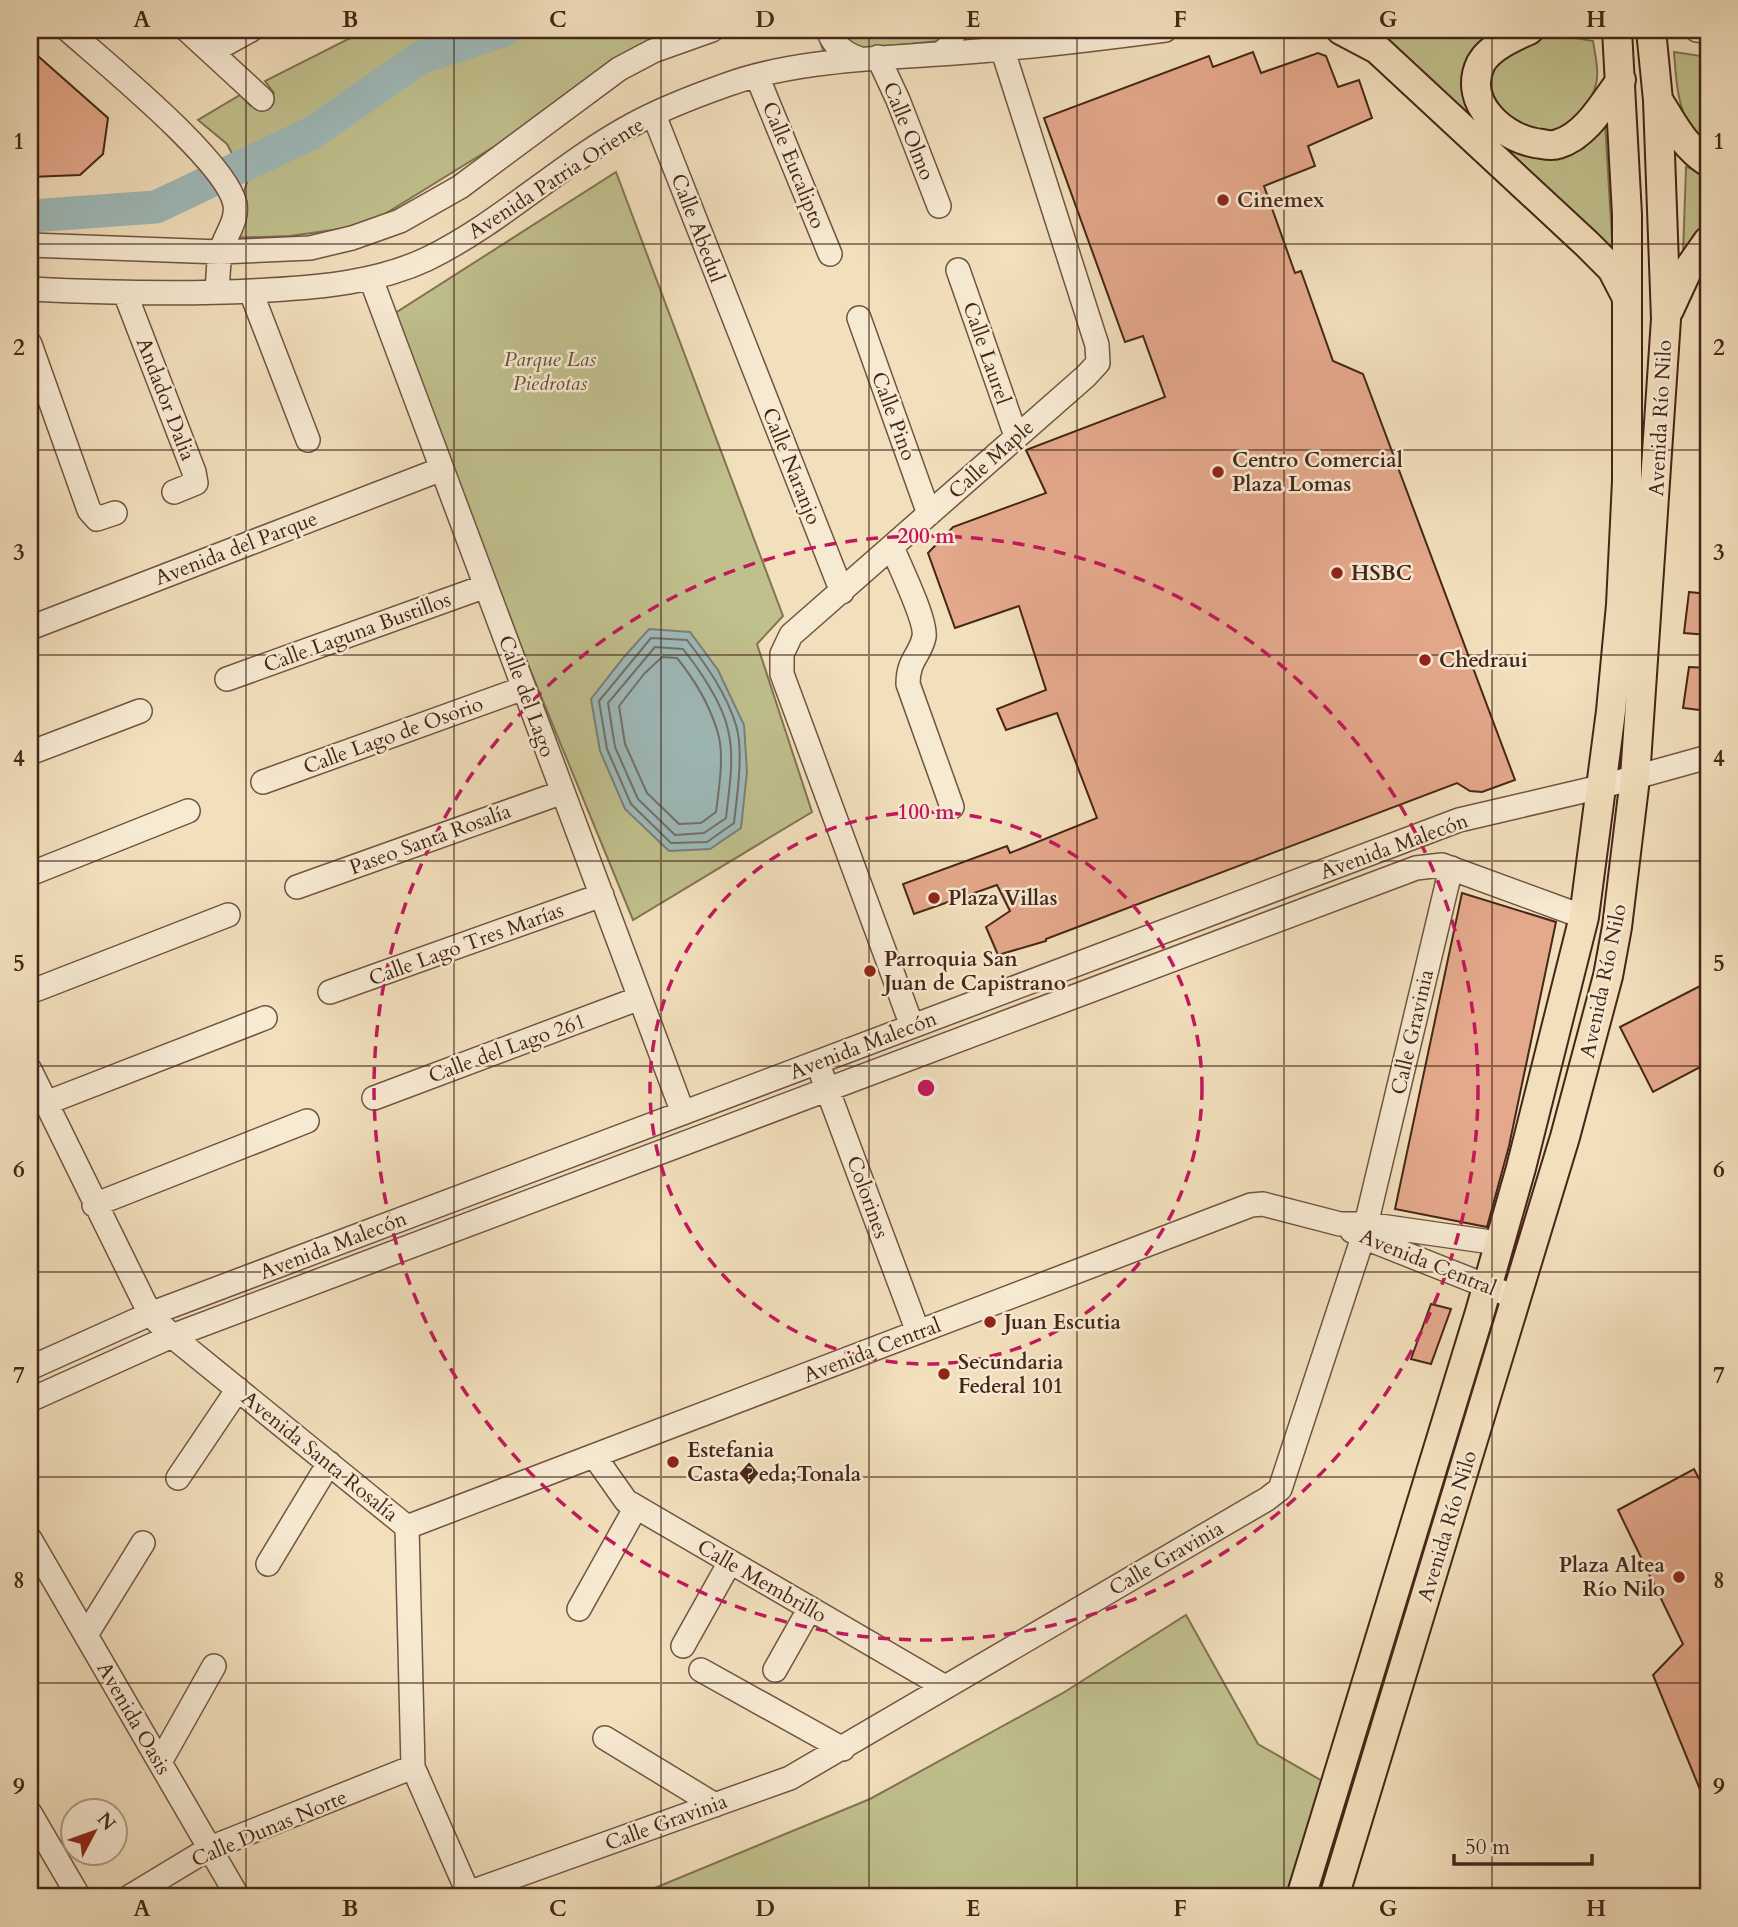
<svg xmlns="http://www.w3.org/2000/svg" width="1738" height="1927" font-family="Cardo,serif">
  <style>
    .green { fill: #c0c08d; stroke: #837352; stroke-width: 2 }
    .water { fill: #9ebaba; stroke: #7b7f79; stroke-width: 2 }
    .lines { fill: none; stroke-linecap: round; stroke-linejoin: round }
    .shore { stroke: #727069; stroke-width: 2 }
    .river { stroke: #9ebaba; stroke-width: 33 }
    .building { fill: #e4a88b; stroke: #462618; stroke-width: 2 }
    .minor-casing { stroke: #715441; stroke-width: 26 }
    .major-casing { stroke: #462618; stroke-width: 32 }
    .minor { stroke: #f7ead3; stroke-width: 23 }
    .major { stroke: #f2dfbc; stroke-width: 28 }
    .grid { fill: none; stroke: #462618; stroke-width: 2; stroke-opacity: 0.55 }
    .ring { fill: none; stroke: #c2185b; stroke-width: 3.5; stroke-dasharray: 12 9 }
    .poi-dot { fill: #8f2418; stroke: #f7ead3; stroke-width: 2.5 }
    .labels { text-anchor: middle; stroke-width: 5; stroke-linejoin: round; paint-order: stroke }
    .street-label { font-size: 21px; fill: #462618; stroke: #f7ead3 }
    .poi-label { font-size: 21px; font-weight: bold; fill: #462618; stroke: #f7ead3; text-anchor: start }
    .park-label { font-size: 21px; font-style: italic; fill: #644c35; stroke: #f7ead3 }
    .centre { fill: #c2185b; stroke: #f7ead3; stroke-width: 3.5 }
    .ring-label { font-size: 21px; text-anchor: middle; font-weight: bold; fill: #c2185b; stroke: #f7ead3; stroke-width: 5; stroke-linejoin: round; paint-order: stroke }
    .neatline { fill: none; stroke: #462618; stroke-width: 2.5 }
    .grid-label { font-size: 23px; text-anchor: middle; font-weight: bold; fill: #462618 }
  </style>
  <rect width="100%" height="100%" fill="#f2dfbc"/>
  <filter id="stains"><feTurbulence type="fractalNoise" baseFrequency=".00286" numOctaves="4"/><feColorMatrix values="0 0 0 0 .2 0 0 0 0 .09 0 0 0 0 .02 0 0 0 .5 -.17"/></filter>
  <radialGradient id="worn" r=".72"><stop offset=".6" stop-color="#630" stop-opacity="0"/><stop offset="1" stop-color="#630" stop-opacity=".3"/></radialGradient>
  <!-- green -->
  <path class="green" d="M366 30H698L590 76 495 146 380 217 347 228 290 236 229 238 247 182 227 144 198 120 240 95 251 106 274 93 265 81Z
    M816 30H1044L824 53Z
    M1361 30H1493C1471 48 1470 69 1465 95L1560 156 1584 148 1605 122 1613 255Z
    M1547 33 1593 41C1599 75 1602 88 1578 115 1573 121 1565 129 1557 131 1523 140 1467 96 1495 60 1498 56 1505 53 1508 51 1522 41 1530 36 1547 33Z
    M1674 52 1708 57V146C1703 141 1696 135 1692 130 1677 108 1676 78 1674 52Z
    M1686 167 1708 172V224L1683 254Z
    M616 172 783 616 757 644 812 812 633 920 386 319Z
    M1186 1615 1258 1744 1324 1782 1285 1897H633L870 1799 1063 1693Z"/>
  <!-- water -->
  <path class="water" d="M649 629 690 632 718 670 744 725 747 772 741 828 710 849 669 851 625 809 600 751 591 699 624 657Z"/>
  <g class="lines">
    <!-- shore -->
    <path class="shore" d="M651 638 687 640C707 666 726 693 736 725 744 751 737 796 734 823L707 842 671 843 631 804 607 749 599 701Z
      M655 647 683 649C699 669 723 704 728 730 735 758 729 789 726 818L704 833 675 835 638 799 615 747 608 703Z
      M662 657 677 658C694 679 709 704 717 730 725 753 719 788 716 812L701 823 679 824 647 793 625 744 619 706 644 674Z"/>
    <!-- river -->
    <path class="river" d="M30 216 156 207 312 133 420 58 505 30"/>
  </g>
  <!-- building -->
  <path class="building" d="M30 49 108 118 103 154 80 175 30 177Z
    M1253 52 1261 73 1318 53 1326 56 1338 87 1359 80 1372 118 1308 146 1315 166 1264 186 1295 273 1301 271 1333 361 1363 374 1515 780 1482 792 1470 791 1457 783 1046 939V941L998 955 986 927 1010 911 997 885 914 914 903 884 1007 846 1010 853 1097 818 1057 713 1006 730 997 709 1046 690 1019 606 955 628 928 553 953 527 1046 493 1026 450 1165 397 1143 336 1125 342 1044 118 1209 56 1213 67Z
    M1689 592 1708 594V635L1684 633Z
    M1689 667 1708 668V711L1683 708Z
    M1462 893 1556 922 1509 1146 1487 1227 1395 1209Z
    M1708 982V1063L1653 1092 1620 1027Z
    M1431 1304 1451 1309 1431 1364 1411 1359Z
    M1694 1469 1708 1496V1809L1653 1675 1683 1644 1618 1510Z"/>
  <g class="lines">
    <defs>
      <path id="minor" d="M68 30C105 63 226 161 235 204 238 223 223 237 220 255 218 267 218 280 217 292
        M187 30 262 99
        M828 30C833 45 845 54 860 59
        M1697 30 1708 32
        M211 52 251 30
        M940 54 950 46 954 30
        M878 57 898 100 939 206
        M757 76 830 254
        M654 115 842 592
        M30 245 220 252 310 248 352 238 400 221 460 187 619 69 653 51 712 30
        M958 270 1016 436
        M371 279 683 1113
        M30 289C110 293 189 295 269 290 322 287 378 282 427 259 501 223 560 164 632 125 661 109 695 96 726 85 792 61 869 59 939 54 1014 49 1090 40 1165 30
        M251 292 308 440
        M125 293 194 472 196 483 174 492
        M859 318 929 514
        M30 344 89 510 97 519 115 513
        M892 547C899 565 927 621 924 637 920 656 908 659 908 684L952 807
        M30 628 442 469
        M227 679 486 586
        M30 753 140 711
        M263 782 524 688
        M30 874 188 811
        M297 887 563 792
        M30 992 228 915
        M330 992 602 895
        M912 1026 782 674V654L791 635 1086 376 1098 363 1097 345 1002 48
        M30 1070 150 1314 172 1336 407 1527 413 1767 470 1897
        M822 1075 918 1332
        M374 1098 640 998
        M46 1103 265 1018
        M94 1205 307 1121
        M1352 1231 1363 1237 1517 1298
        M30 1368 150 1314 1459 820 1600 787 1708 757
        M30 1400 172 1336 1416 868 1442 865 1584 917
        M595 1457 626 1501 945 1687
        M178 1478 238 1389
        M407 1527 1251 1205 1263 1204 1340 1224H1366L1498 1243
        M30 1539 238 1897
        M268 1564 329 1463
        M579 1609 636 1507
        M86 1635 143 1543
        M683 1646 730 1562
        M701 1670 843 1749
        M775 1670 810 1608
        M605 1738 715 1805
        M160 1762 214 1666
        M30 1813 79 1897
        M468 1893 790 1778 1267 1499 1280 1489 1363 1237 1451 868
        M129 1897 210 1848 413 1767"/>
      <path id="major" d="M1341 30 1377 49 1587 244 1612 269 1626 296
        M1529 30C1513 37 1490 47 1481 63 1461 103 1505 141 1542 144 1547 145 1553 146 1558 144 1586 136 1604 103 1621 80
        M1660 103C1674 126 1685 147 1708 162
        M1669 310 1687 271 1708 241
        M1301 1897 1480 1312 1521 1168 1584 917 1611 711 1621 605 1627 481V215L1617 30
        M1334 1897 1565 1137 1608 976 1617 927 1635 778 1666 319 1658 100 1651 30"/>
    </defs>
    <!-- minor casing -->
    <use href="#minor" class="minor-casing"/>
    <!-- major casing -->
    <use href="#major" class="major-casing"/>
    <!-- minor -->
    <use href="#minor" class="minor"/>
    <!-- major -->
    <use href="#major" class="major"/>
  </g>
  <!-- grid -->
  <path class="grid" d="M246 30V1897M454 30V1897M661 30V1897M869 30V1897M1077 30V1897M1284 30V1897M1492 30V1897M30 244H1708M30 450H1708M30 655H1708M30 861H1708M30 1066H1708M30 1272H1708M30 1477H1708M30 1683H1708"/>
  <!-- distance rings -->
  <g class="ring">
    <circle cx="926" cy="1088" r="276"/>
    <circle cx="926" cy="1088" r="552"/>
  </g>
  <!-- markers -->
  <g class="poi-dot">
    <circle cx="1223" cy="200" r="7"/>
    <circle cx="1218" cy="472" r="7"/>
    <circle cx="1337" cy="573" r="7"/>
    <circle cx="1425" cy="660" r="7"/>
    <circle cx="934" cy="898" r="7"/>
    <circle cx="870" cy="971" r="7"/>
    <circle cx="990" cy="1322" r="7"/>
    <circle cx="944" cy="1374" r="7"/>
    <circle cx="673" cy="1462" r="7"/>
    <circle cx="1679" cy="1577" r="7"/>
  </g>
  <g class="labels">
    <!-- street labels -->
    <g class="street-label">
      <text transform="translate(909 131) rotate(68)" y="7">Calle Olmo</text>
      <text transform="translate(794 165) rotate(68)" y="7">Calle Eucalipto</text>
      <text transform="translate(556 178) rotate(-33)" y="7">Avenida Patria Oriente</text>
      <text transform="translate(698 228) rotate(69)" y="7">Calle Abedul</text>
      <text transform="translate(987 353) rotate(71)" y="7">Calle Laurel</text>
      <text transform="translate(166 399) rotate(69)" y="7">Andador Dalia</text>
      <text transform="translate(894 416) rotate(70)" y="7">Calle Pino</text>
      <text transform="translate(1660 418) rotate(-87)" y="7">Avenida Río Nilo</text>
      <text transform="translate(991 459) rotate(-42)" y="7">Calle Maple</text>
      <text transform="translate(792 466) rotate(68)" y="7">Calle Naranjo</text>
      <text transform="translate(236 548) rotate(-21)" y="7">Avenida del Parque</text>
      <text transform="translate(357 632) rotate(-20)" y="7">Calle Laguna Bustillos</text>
      <text transform="translate(527 696) rotate(70)" y="7">Calle del Lago</text>
      <text transform="translate(393 735) rotate(-20)" y="7">Calle Lago de Osorio</text>
      <text transform="translate(430 839) rotate(-20)" y="7">Paseo Santa Rosalía</text>
      <text transform="translate(1394 846) rotate(-20)" y="7">Avenida Malecón</text>
      <text transform="translate(466 944) rotate(-20)" y="7">Calle Lago Tres Marías</text>
      <text transform="translate(1603 981) rotate(-78)" y="7">Avenida Río Nilo</text>
      <text transform="translate(1412 1032) rotate(-77)" y="7">Calle Gravinia</text>
      <text transform="translate(863 1045) rotate(-21)" y="7">Avenida Malecón</text>
      <text transform="translate(507 1048) rotate(-20)" y="7">Calle del Lago 261</text>
      <text transform="translate(868 1197) rotate(70)" y="7">Colorines</text>
      <text transform="translate(333 1245) rotate(-21)" y="7">Avenida Malecón</text>
      <text transform="translate(1428 1262) rotate(22)" y="7">Avenida Central</text>
      <text transform="translate(872 1350) rotate(-21)" y="7">Avenida Central</text>
      <text transform="translate(320 1456) rotate(39)" y="7">Avenida Santa Rosalía</text>
      <text transform="translate(1447 1526) rotate(-73)" y="7">Avenida Río Nilo</text>
      <text transform="translate(1166 1558) rotate(-30)" y="7">Calle Gravinia</text>
      <text transform="translate(762 1581) rotate(30)" y="7">Calle Membrillo</text>
      <text transform="translate(134 1718) rotate(60)" y="7">Avenida Oasis</text>
      <text transform="translate(666 1822) rotate(-20)" y="7">Calle Gravinia</text>
      <text transform="translate(269 1828) rotate(-23)" y="7">Calle Dunas Norte</text>
    </g>
    <!-- poi labels -->
    <g class="poi-label">
      <text x="1237" y="207">Cinemex</text>
      <text x="1232" y="467">Centro Comercial<tspan x="1232" dy="24">Plaza Lomas</tspan></text>
      <text x="1351" y="580">HSBC</text>
      <text x="1439" y="667">Chedraui</text>
      <text x="948" y="905">Plaza Villas</text>
      <text x="884" y="966">Parroquia San<tspan x="884" dy="24">Juan de Capistrano</tspan></text>
      <text x="1004" y="1329">Juan Escutia</text>
      <text x="958" y="1369">Secundaria<tspan x="958" dy="24">Federal 101</tspan></text>
      <text x="687" y="1457">Estefania<tspan x="687" dy="24">Casta�eda;Tonala</tspan></text>
      <text x="1665" y="1572" text-anchor="end">Plaza Altea<tspan x="1665" dy="24">Río Nilo</tspan></text>
    </g>
    <!-- park labels -->
    <g class="park-label">
      <text x="550" y="366">Parque Las<tspan x="550" dy="24">Piedrotas</tspan></text>
    </g>
  </g>
  <circle cx="926" cy="1088" r="10" class="centre"/>
  <g class="ring-label">
    <text x="926" y="543">200 m</text>
    <text x="926" y="819">100 m</text>
  </g>
  <!-- margin -->
  <rect width="1738" height="1927" fill="none" stroke="#f2dfbc" stroke-width="77"/>
  <!-- north arrow -->
  <g transform="translate(94 1832) rotate(49)"><circle r="33" fill="#f7ead3" stroke="#b09c88" stroke-width="2"/>
  <path d="M0-5L12 26L0 18L-12 26Z" fill="#8f2418"/>
  <text y="-10" font-size="19" font-weight="bold" text-anchor="middle" fill="#462618">N</text>
  </g>
  <!-- scale -->
  <path d="M1454 1854v10h138v-10" fill="none" stroke="#462618" stroke-width="3.5"/>
  <text x="1465" y="1854" font-size="21" fill="#462618" stroke="#f7ead3" stroke-width="5" paint-order="stroke">50 m</text>
  <rect x="38" y="38" width="1662" height="1850" class="neatline"/>
  <g class="grid-label">
    <text x="142" y="27">A</text>
    <text x="350" y="27">B</text>
    <text x="558" y="27">C</text>
    <text x="765" y="27">D</text>
    <text x="973" y="27">E</text>
    <text x="1180" y="27">F</text>
    <text x="1388" y="27">G</text>
    <text x="1596" y="27">H</text>
    <text x="19" y="149">1</text>
    <text x="1719" y="149">1</text>
    <text x="19" y="355">2</text>
    <text x="1719" y="355">2</text>
    <text x="19" y="560">3</text>
    <text x="1719" y="560">3</text>
    <text x="19" y="766">4</text>
    <text x="1719" y="766">4</text>
    <text x="19" y="971">5</text>
    <text x="1719" y="971">5</text>
    <text x="19" y="1177">6</text>
    <text x="1719" y="1177">6</text>
    <text x="19" y="1383">7</text>
    <text x="1719" y="1383">7</text>
    <text x="19" y="1588">8</text>
    <text x="1719" y="1588">8</text>
    <text x="19" y="1794">9</text>
    <text x="1719" y="1794">9</text>
    <text x="142" y="1916">A</text>
    <text x="350" y="1916">B</text>
    <text x="558" y="1916">C</text>
    <text x="765" y="1916">D</text>
    <text x="973" y="1916">E</text>
    <text x="1180" y="1916">F</text>
    <text x="1388" y="1916">G</text>
    <text x="1596" y="1916">H</text>
  </g>
  <rect width="100%" height="100%" filter="url(#stains)"/>
  <rect width="100%" height="100%" fill="url(#worn)"/>
</svg>
